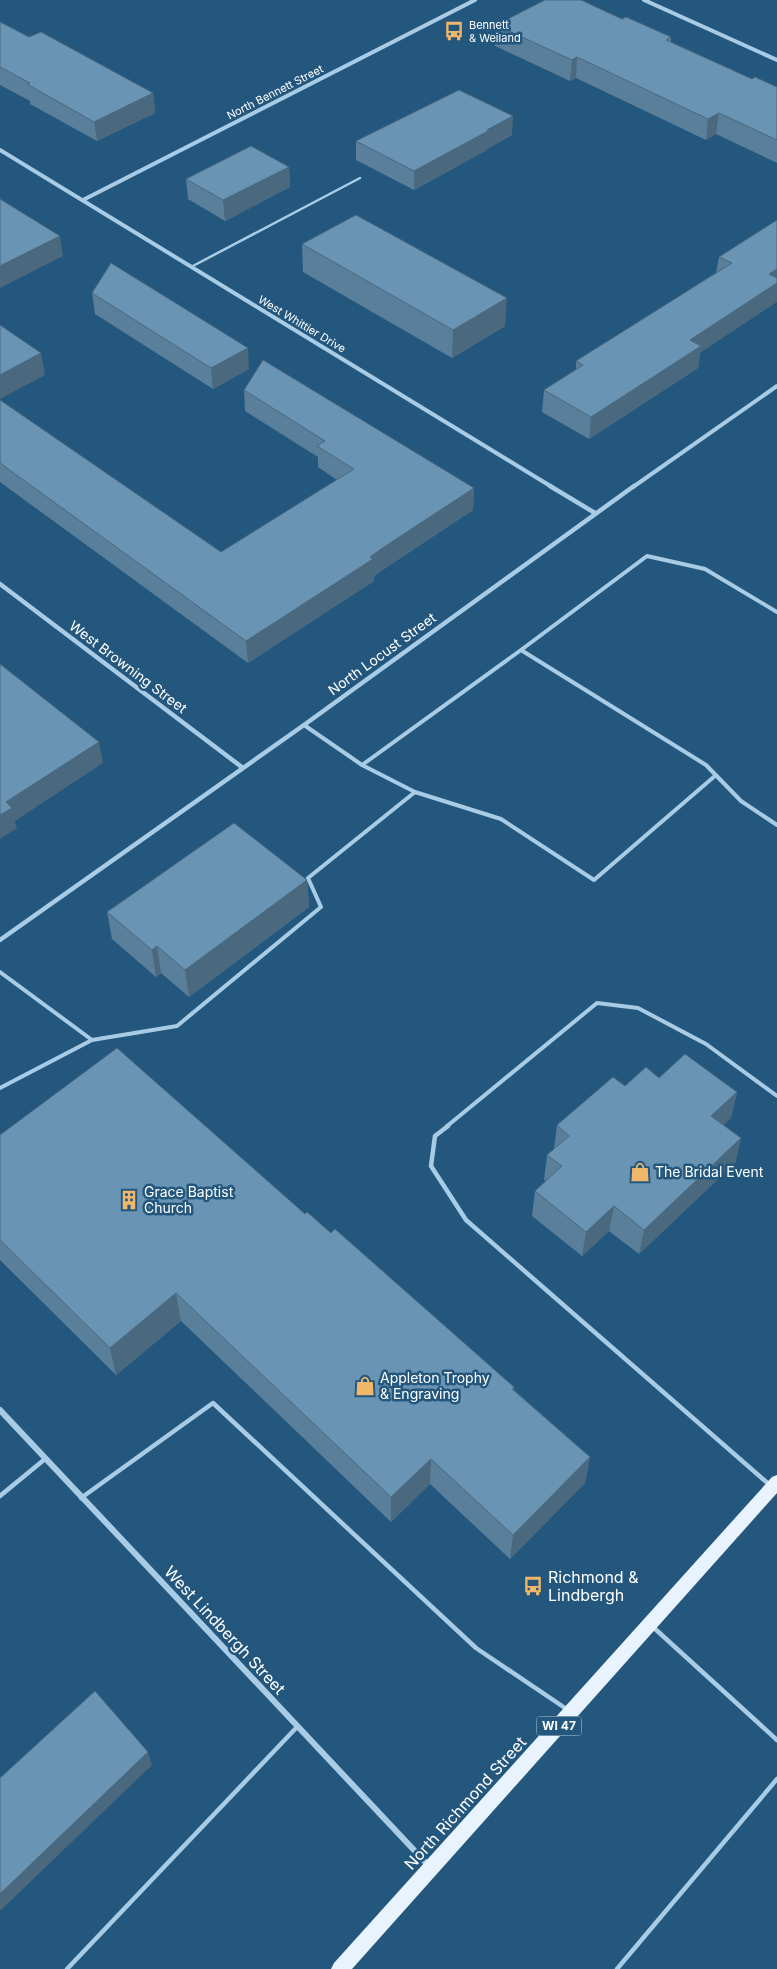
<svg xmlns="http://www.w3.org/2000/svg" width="777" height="1969" font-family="Inter,sans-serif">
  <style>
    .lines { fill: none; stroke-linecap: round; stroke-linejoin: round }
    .lane-far2 { stroke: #a8cce5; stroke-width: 2.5 }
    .lane-far1 { stroke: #a8cce5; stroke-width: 4 }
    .lane { stroke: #a8cce5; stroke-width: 4.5 }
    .street-far2 { stroke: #a8cce5; stroke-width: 4 }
    .street-far1 { stroke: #a8cce5; stroke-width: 4.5 }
    .street { stroke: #a8cce5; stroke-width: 6 }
    .primary { fill: #e8f3fd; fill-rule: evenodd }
    .wall { fill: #5a7f9b }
    .shaded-wall { fill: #4a687e }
    .building { fill: #6994b4; stroke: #4a687e }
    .labels { text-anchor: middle; stroke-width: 5; stroke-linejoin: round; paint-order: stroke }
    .far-poi-label { font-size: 11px; fill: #fff; stroke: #24577d; text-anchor: start }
    .far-street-label { font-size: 11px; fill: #fff; stroke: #24577d }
    .shield { fill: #24577d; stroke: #bdcdd8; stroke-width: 1 }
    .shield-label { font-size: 12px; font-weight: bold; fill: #fff }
    .street-label { font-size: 14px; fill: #fff; stroke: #24577d }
    .poi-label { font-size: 14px; fill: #fff; stroke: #24577d; text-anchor: start }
    .near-poi-label { font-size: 16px; fill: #fff; stroke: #24577d; text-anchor: start }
    .near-street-label { font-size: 16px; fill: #fff; stroke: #24577d }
  </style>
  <rect width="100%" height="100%" fill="#24577d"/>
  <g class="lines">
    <!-- lane-far2 -->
    <path class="lane-far2" d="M191 267 360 178"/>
    <!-- lane-far1 -->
    <path class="lane-far1" d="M777 612 705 569 647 556 521 650 706 765 741 801 777 825
      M304 725 362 765 521 650
      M362 765 415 792 501 819 594 880 716 775
      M0 972 92 1040 177 1026 321 907 308 878 415 792
      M0 1088 92 1040
      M446 1127 597 1003 638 1008 706 1044 777 1096"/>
    <!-- lane -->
    <path class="lane" d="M448 1126 435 1136 431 1166 466 1220 771 1486
      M0 1496 45 1459
      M81 1498 213 1403 476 1648 568 1710
      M653 1627 777 1740
      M67 1969 297 1727
      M617 1969 777 1779"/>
    <!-- street-far2 -->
    <path class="street-far2" d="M644 0 777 60
      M0 150 552 487
      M83 200 475 0
      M633 487 777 386"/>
    <!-- street-far1 -->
    <path class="street-far1" d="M550 486 595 513
      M0 584 243 768
      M0 940 304 725 634 486"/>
    <!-- street -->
    <path class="street" d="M0 1410 429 1866"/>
    <!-- primary -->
    <path class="primary" d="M777 1475V1493L352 1969H331L334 1963 772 1477Z"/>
  </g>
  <!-- wall -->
  <path class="wall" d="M622 19 671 37V42L752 79 777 87V163L716 134 706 140 576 78 570 81 495 46 496 25Z
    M0 22 29 37 153 93 155 113 97 141 30 104V101L0 85Z
    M512 135 487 149V150L414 190 356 160V141Z
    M289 167 290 187 225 221 188 199 186 179Z
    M777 220 700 353 698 368 589 439 542 412 544 390 576 370V361L716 273 719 257Z
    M302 244 505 326 452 358 303 272Z
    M92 293 249 369 213 389 95 314Z
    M244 390 474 488 473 510 384 569 374 576V581L248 663 0 482V400L221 552 337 480 318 467V457L245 411Z
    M307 880 309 907 189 997 161 973 156 977 112 939 107 912Z
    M625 1086 737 1092 731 1118 723 1125 741 1138 735 1163 639 1254 609 1231 582 1256 532 1216 535 1191 546 1181 544 1180 547 1155 554 1149 557 1125Z
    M0 1135 305 1214 331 1233 514 1387V1390L590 1457 585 1483 510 1559 430 1484 391 1522 181 1321 116 1375 0 1260Z"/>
  <!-- shaded-wall -->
  <path class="shaded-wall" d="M577 57 576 78 570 81 572 60Z
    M153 93 155 113 97 141 94 122Z
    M719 113 716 134 706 140 708 119Z
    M513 116 512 135 487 149V150L414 190V171Z
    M289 167 290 187 225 221 223 200Z
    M60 236 63 256 0 288V266Z
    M777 269V302L700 353 698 368 589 439 591 417 690 340 769 274Z
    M507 298 505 326 452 358 453 330Z
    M248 348 249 369 213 389 211 368Z
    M41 353 45 375 0 399V375Z
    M474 488 473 510 384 569 374 576V581L248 663 246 641 384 547Z
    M99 742 103 763 15 821 17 828 0 839V815L6 802Z
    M307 880 309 907 189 997 185 970Z
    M157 946 161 973 156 977 152 950Z
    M737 1092 731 1118 705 1142 711 1116Z
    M741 1138 735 1163 639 1254 644 1230Z
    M614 1206 609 1231 582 1256 586 1232Z
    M176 1293 181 1321 116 1375 110 1348Z
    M590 1457 585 1483 510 1559 513 1535Z
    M431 1459 430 1484 391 1522V1497Z
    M148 1752 152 1765 0 1911V1894Z"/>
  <!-- building -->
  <path class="building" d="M545 0H581L622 19 626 17 671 37 666 40 752 79 755 77 777 87V140L719 113 708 119 577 57 572 60 496 25Z
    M0 22 29 37 41 32 153 93 94 122 27 84 30 83 0 67Z
    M459 90 513 116 487 130 488 131 414 171 356 141Z
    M251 146 289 167 223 200 186 179Z
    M0 199 60 236 0 266Z
    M356 215 507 298 453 330 302 244Z
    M777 220V269L769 274 777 278V283L690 340 701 346 591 417 544 390 583 365 576 361 732 263 719 257Z
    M111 263 248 348 211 368 92 293Z
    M0 325 41 353 0 375Z
    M263 360 474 488 384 547 370 557 373 559 246 641 0 463V400L221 552 354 469 317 446 325 441 244 390Z
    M0 664 99 742 6 802 12 808 0 815Z
    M234 823 307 880 185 970 157 946 152 950 107 912Z
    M117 1048 305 1214 307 1212 331 1233 335 1229 514 1387 512 1389 590 1457 513 1535 431 1459 391 1497 176 1293 110 1348 0 1240V1135Z
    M685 1054 737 1092 711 1116 741 1138 644 1230 614 1206 586 1232 535 1191 562 1166 547 1155 569 1136 557 1125 613 1077 625 1086 646 1067 659 1078Z
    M95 1691 148 1752 0 1894V1778Z"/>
  <!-- icons -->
  <defs>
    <symbol id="bus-bare" viewBox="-9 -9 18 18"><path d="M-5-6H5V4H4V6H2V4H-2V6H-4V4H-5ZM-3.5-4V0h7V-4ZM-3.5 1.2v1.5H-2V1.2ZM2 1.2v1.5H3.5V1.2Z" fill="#f0b76b" stroke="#24577d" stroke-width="2.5" paint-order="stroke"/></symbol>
    <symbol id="shop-bare" viewBox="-9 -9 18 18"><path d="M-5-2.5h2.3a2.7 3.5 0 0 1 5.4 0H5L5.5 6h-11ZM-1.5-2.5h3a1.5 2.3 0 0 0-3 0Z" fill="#f0b76b" stroke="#24577d" stroke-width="2.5" paint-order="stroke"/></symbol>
    <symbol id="building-bare" viewBox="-9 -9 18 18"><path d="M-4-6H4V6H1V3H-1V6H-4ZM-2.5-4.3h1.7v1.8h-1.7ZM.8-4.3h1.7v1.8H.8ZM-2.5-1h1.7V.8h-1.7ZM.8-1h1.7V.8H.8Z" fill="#f0b76b" stroke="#24577d" stroke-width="2.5" paint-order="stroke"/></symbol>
  </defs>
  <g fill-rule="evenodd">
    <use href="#bus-bare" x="440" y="17" width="28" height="28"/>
    <use href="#shop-bare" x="626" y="1158" width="28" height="28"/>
    <use href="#building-bare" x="115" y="1186" width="28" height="28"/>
    <use href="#shop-bare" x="351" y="1372" width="28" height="28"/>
    <use href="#bus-bare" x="519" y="1572" width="28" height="28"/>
  </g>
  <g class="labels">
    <!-- far-poi labels -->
    <g class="far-poi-label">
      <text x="469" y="29">Bennett<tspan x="469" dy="13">&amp; Weiland</tspan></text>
    </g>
    <!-- far-street labels -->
    <g class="far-street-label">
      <text transform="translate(275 92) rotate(-27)" y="4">North Bennett Street</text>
      <text transform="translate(302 324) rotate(31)" y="4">West Whittier Drive</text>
    </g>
    <!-- shield labels -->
    <rect class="shield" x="536.5" y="1716.5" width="45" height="19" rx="4"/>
    <g class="shield-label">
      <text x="559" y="1730">WI 47</text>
    </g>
    <!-- street labels -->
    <g class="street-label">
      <text transform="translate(382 654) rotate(-36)" y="5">North Locust Street</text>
      <text transform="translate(128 667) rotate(37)" y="5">West Browning Street</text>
    </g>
    <!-- poi labels -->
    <g class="poi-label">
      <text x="655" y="1177">The Bridal Event</text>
      <text x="144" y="1197">Grace Baptist<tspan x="144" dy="16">Church</tspan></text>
      <text x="380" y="1383">Appleton Trophy<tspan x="380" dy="16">&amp; Engraving</tspan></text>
    </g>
    <!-- near-poi labels -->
    <g class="near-poi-label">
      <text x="548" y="1583">Richmond &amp;<tspan x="548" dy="18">Lindbergh</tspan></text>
    </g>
    <!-- near-street labels -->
    <g class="near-street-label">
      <text transform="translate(225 1630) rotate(47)" y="6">West Lindbergh Street</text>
      <text transform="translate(465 1803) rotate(-48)" y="6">North Richmond Street</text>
    </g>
  </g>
</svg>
